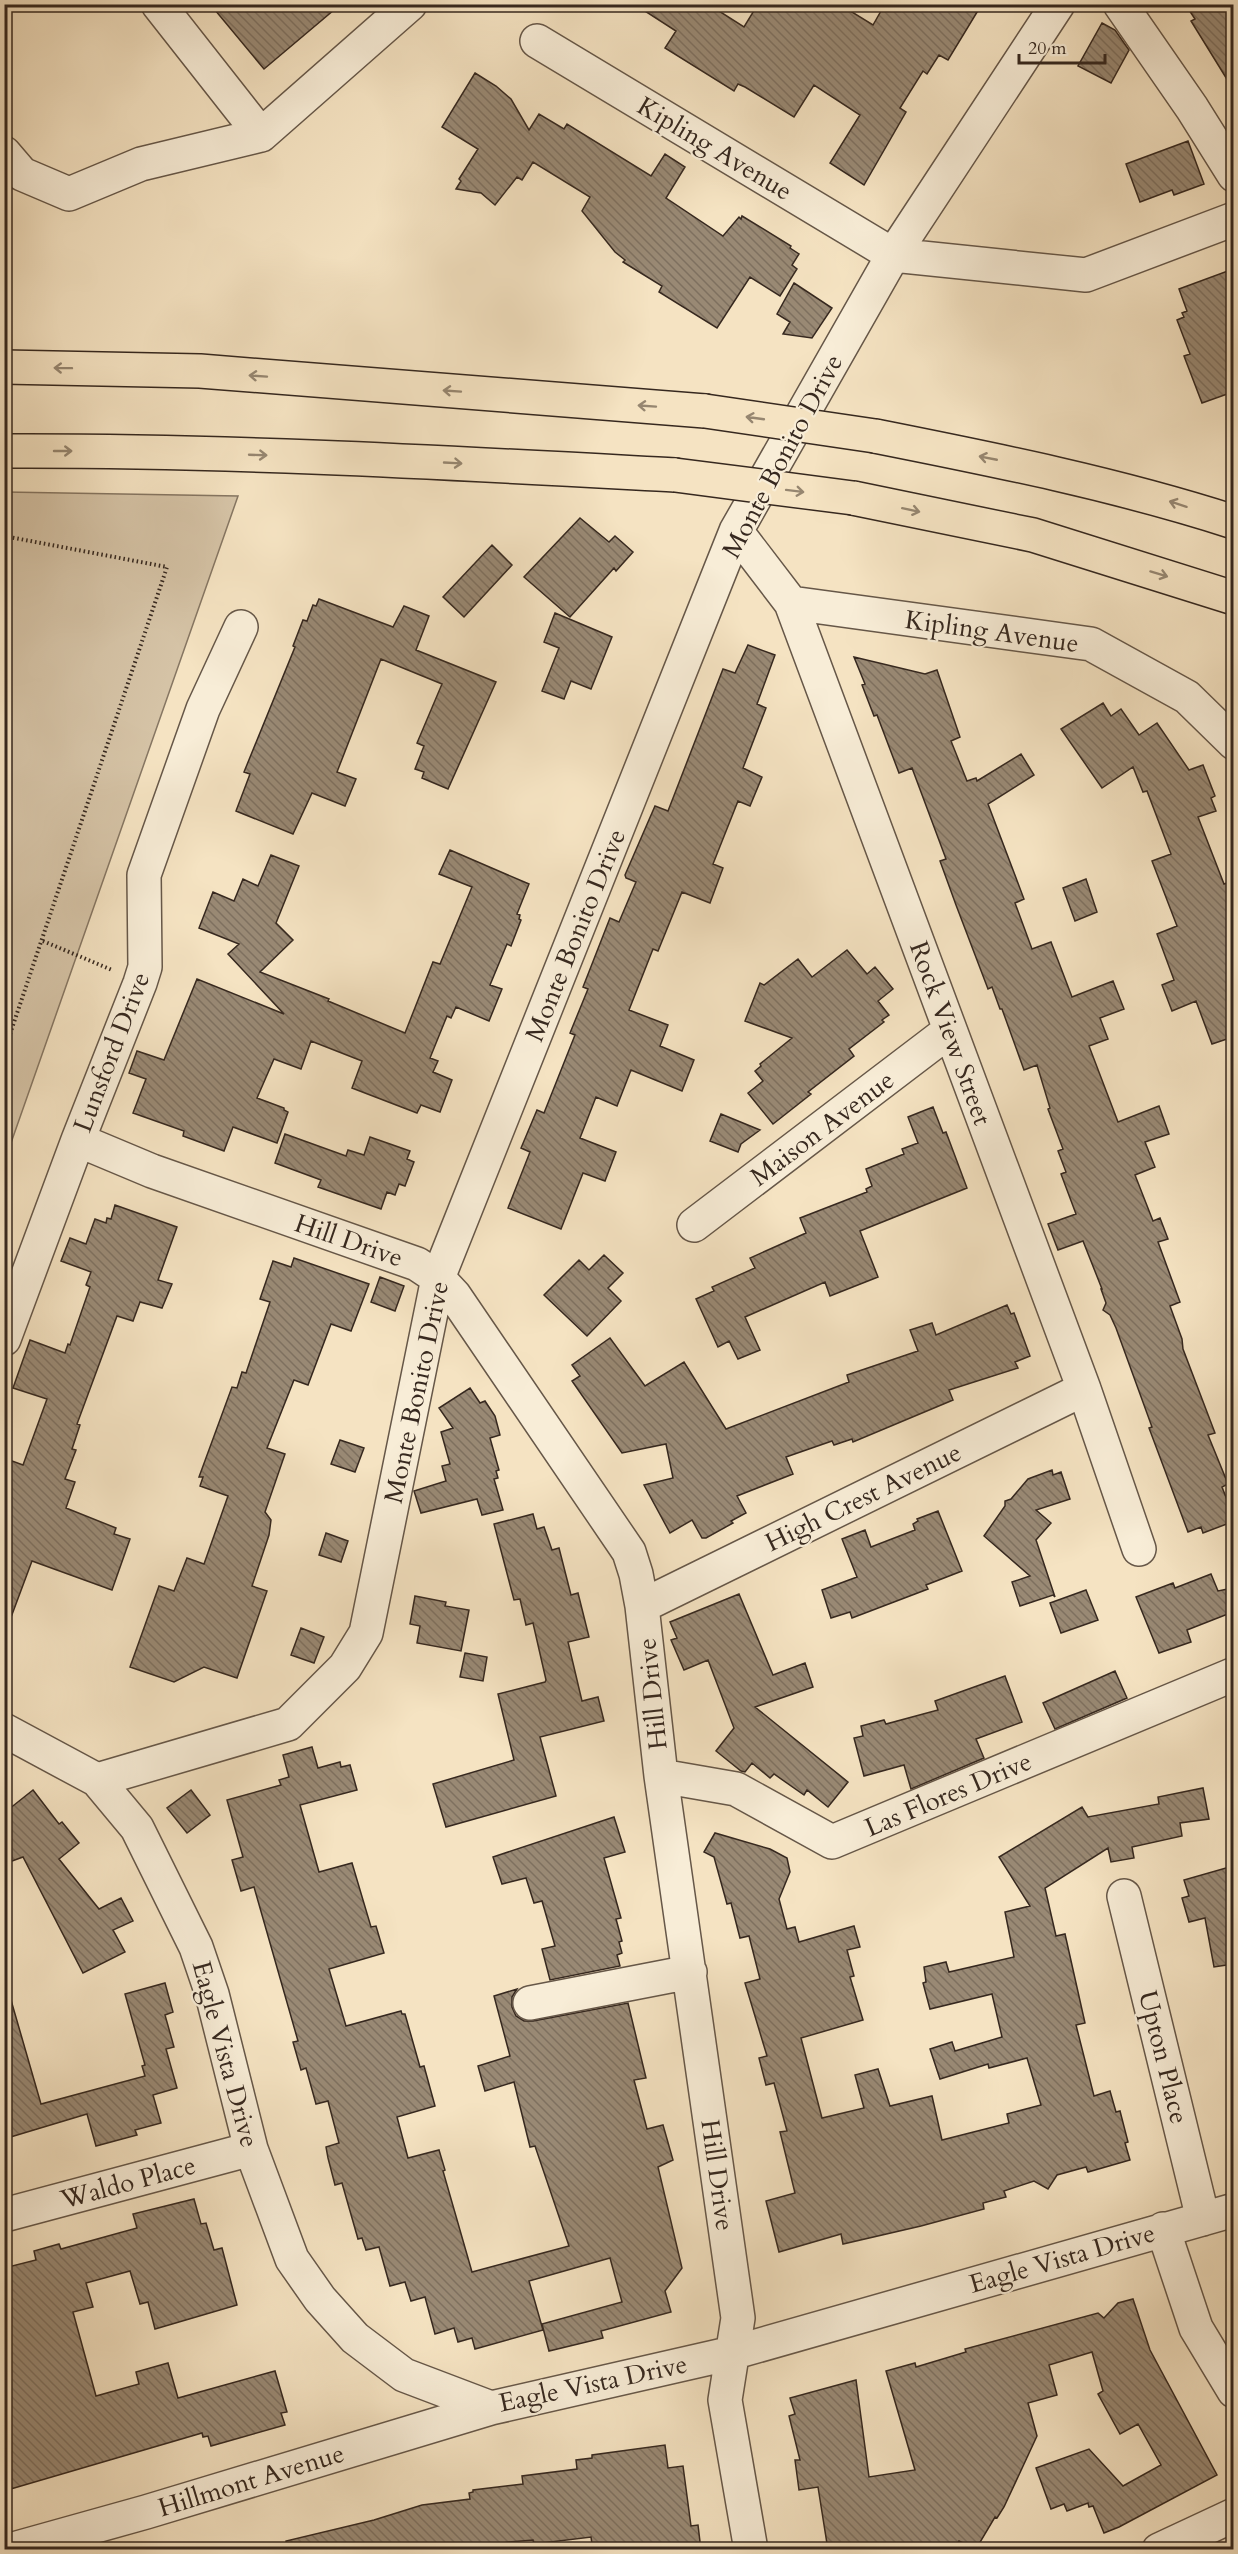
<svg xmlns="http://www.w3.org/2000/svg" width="1238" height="2554" font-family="Cardo,serif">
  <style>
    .green { fill: #d5c3a6; stroke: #867662; stroke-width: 1.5 }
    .building { fill: url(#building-back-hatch); stroke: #36281f; stroke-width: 1.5 }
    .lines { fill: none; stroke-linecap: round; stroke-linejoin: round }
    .minor-casing { stroke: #665748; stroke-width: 36 }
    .highway-casing { stroke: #36281f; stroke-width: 36 }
    .path { stroke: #36281f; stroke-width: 4; stroke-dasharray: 1.5 3; stroke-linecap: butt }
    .minor { stroke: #f8edd7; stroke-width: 33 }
    .highway { stroke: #f5e3c2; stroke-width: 33 }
    .highway-bridge-casing { stroke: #36281f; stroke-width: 36; stroke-linecap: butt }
    .highway-bridge { stroke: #f5e3c2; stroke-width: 33 }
    .oneway { stroke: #968670 }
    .labels { text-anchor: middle; stroke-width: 4.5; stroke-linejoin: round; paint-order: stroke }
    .street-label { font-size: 26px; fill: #36281f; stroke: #f8edd7 }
  </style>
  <defs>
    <pattern id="building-back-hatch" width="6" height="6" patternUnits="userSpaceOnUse" patternTransform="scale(1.5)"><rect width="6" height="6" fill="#998974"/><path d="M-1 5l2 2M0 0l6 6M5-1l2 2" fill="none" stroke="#7e705f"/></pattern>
  </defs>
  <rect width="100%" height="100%" fill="#f5e3c2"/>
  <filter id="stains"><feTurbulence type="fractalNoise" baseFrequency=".00333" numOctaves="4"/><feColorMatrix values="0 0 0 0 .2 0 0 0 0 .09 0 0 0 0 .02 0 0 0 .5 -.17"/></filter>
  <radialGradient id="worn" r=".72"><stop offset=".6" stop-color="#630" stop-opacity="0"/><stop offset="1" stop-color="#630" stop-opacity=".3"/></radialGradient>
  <!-- green -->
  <path class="green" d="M5 492 238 496 5 1160 4 492Z"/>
  <!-- building -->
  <path class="building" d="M210 4H341L264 69Z
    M634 4H708L744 27 758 4H839L873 25 885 4H982L948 60 939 55 927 74 923 71 900 108 906 112 864 185 830 163 860 115 814 85 794 117 745 87 738 84 734 91 665 48 676 31Z
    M1185 4H1233V89L1191 21 1195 19Z
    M1102 23 1115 30 1129 50 1111 83 1078 66Z
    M475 73 496 86 511 99 529 130 539 114 564 129 567 124 651 176 665 154 685 167 666 198 723 236 739 217 741 219 742 216 791 246 790 248 799 254 792 265 797 269 780 296 750 277 717 328 659 292 662 286 623 262 625 260 615 252 582 211 590 197 533 162 522 180 517 177 495 205 481 193 456 189 461 181 459 179 478 149 442 127Z
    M1188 141 1204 184 1174 195 1172 190 1140 202 1126 164Z
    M1233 269V392L1202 403 1184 356 1190 354 1177 320 1184 317 1182 313 1187 311 1179 289Z
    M794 283 832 308 812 338 783 334 790 322 777 314Z
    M580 518 609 542 615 536 633 552 616 571 614 568 570 617 524 577Z
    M492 545 512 565 464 617 443 597Z
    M319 599 393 627 404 606 429 616 416 650 496 682 448 789 422 778 424 772 415 769 424 746 417 743 442 684 381 659 337 772 356 779 345 806 312 793 293 834 236 811 250 774 244 772 295 647 293 646 303 620 307 621 313 605 316 606Z
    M555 613 612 637 591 689 571 681 564 699 542 691 559 648 544 642Z
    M748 645 775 655 757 704 766 708 743 768 762 777 750 806 738 801 713 864 723 868 710 903 682 892 658 951 653 949 629 1010 668 1025 660 1046 694 1060 682 1091 631 1070 617 1106 596 1097 580 1138 616 1152 605 1181 583 1173 561 1229 508 1208 530 1152 521 1148 537 1110 544 1113 575 1035 570 1033 588 989 583 987 610 918 619 922 636 882 626 878 625 875 655 806 668 811 723 669 735 673Z
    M854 657 925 674 937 670 960 737 951 741 967 781 976 778 977 781 1021 754 1034 775 988 804 1024 899 1015 903 1032 949 1051 942 1072 997 1113 981 1124 1009 1100 1018 1108 1039 1089 1046 1118 1122 1159 1106 1169 1134 1145 1142 1155 1167 1135 1175 1153 1221 1160 1218 1168 1239 1158 1242 1180 1302 1170 1306 1182 1339 1183 1349 1215 1433 1208 1435 1228 1484 1222 1487 1231 1510 1227 1511 1232 1522 1203 1533 1201 1527 1188 1532 1149 1428 1152 1427 1116 1328 1110 1315 1103 1310 1106 1303 1101 1289H1102L1083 1241 1058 1250 1048 1224 1076 1214 1061 1174 1066 1172 1058 1151 1063 1149 1048 1109 1050 1108 1037 1065 1024 1070 1002 1009H1000L992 987 988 989 956 905 940 861 946 859 912 768 899 773 877 715 874 716 862 685 865 684Z
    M1103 703 1111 716 1121 709 1139 735 1157 723 1189 770 1203 765 1215 796 1211 798 1216 811 1198 817 1224 884 1233 881V1037L1212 1044 1196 1001 1172 1011 1162 985 1174 980 1157 934 1177 926 1152 861 1171 854 1147 791 1143 792 1133 767 1102 788 1061 729Z
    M450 850 529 884 517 914 520 915 519 919 521 920 511 946 507 944 490 985 502 989 489 1021 456 1007 451 1018 447 1016 430 1058 438 1061 433 1072 452 1080 440 1112 421 1105 417 1113 352 1088 362 1061 311 1041 301 1069 274 1059 257 1098 284 1108V1110L288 1112 277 1143 233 1127 224 1151 183 1136 184 1131 133 1113 146 1079 129 1073 137 1051 164 1060 197 979 284 1014 228 954 239 944 199 928 213 892 234 901 243 879 258 886 271 855 299 866 276 923 293 940 260 972 329 999 328 1001 405 1033 433 962 440 964 472 887 439 874Z
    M1086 879 1097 912 1075 921 1063 888Z
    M847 950 867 974 875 967 893 989 878 1001 889 1015 882 1020 884 1022 849 1049 854 1056 808 1092 811 1094 773 1124 748 1093 763 1081 755 1071 761 1066 760 1064 792 1038 745 1021 760 983 764 985 798 959 812 977Z
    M933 1107 943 1133 946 1132 967 1188 860 1231 878 1277 830 1296 825 1282 745 1317 760 1350 738 1359 729 1341 718 1347 696 1299 714 1291 712 1287 755 1268 750 1258 806 1233 800 1218 867 1192 866 1189 872 1186 866 1169 904 1154 902 1149 918 1143 908 1117Z
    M721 1114 760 1130 741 1144 738 1152 710 1141Z
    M285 1134 346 1156 348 1150 364 1155 370 1137 410 1151 407 1159 414 1162 405 1186 399 1184 395 1195 387 1192 381 1209 318 1187 321 1180 275 1163Z
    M115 1205 177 1227 158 1280 172 1284 162 1308 140 1302 133 1321 117 1316 77 1424 80 1425 72 1449 76 1450 65 1479 75 1482 66 1508 116 1528 114 1534 130 1539 112 1590 32 1561 7 1628H4V1458L23 1465 47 1399 13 1388 30 1340 65 1353 68 1344 70 1345 90 1287 86 1285 91 1272 61 1261 70 1238 86 1244 95 1219 106 1223 107 1218 111 1219Z
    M604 1255 623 1273 608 1288 621 1301 587 1336 544 1295 579 1260 589 1270Z
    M294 1258 369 1284 351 1331 331 1324 308 1385 294 1380 267 1448 285 1454 265 1512 271 1520 269 1535 252 1586 267 1591 237 1678 204 1667 174 1682 130 1667 159 1586 174 1591 187 1558 204 1564 228 1496 200 1486 203 1477H199L232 1387 237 1388 242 1372 246 1373 270 1302 260 1299 273 1261 291 1267Z
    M380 1277 404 1286 395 1311 371 1302Z
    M1007 1305 1011 1314 1014 1313 1030 1356 1015 1362 1018 1368 949 1390 953 1400 853 1442 852 1439 834 1445 832 1441 786 1457 793 1474 737 1496 746 1513 731 1521 733 1523 706 1538H702L692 1520 670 1533 644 1485 673 1478 666 1444 622 1453 572 1381 580 1376 572 1365 610 1338 645 1386 684 1362 726 1429 849 1382 847 1375 918 1351 910 1330 932 1323 936 1335Z
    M470 1388 480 1403 485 1401 495 1416 500 1435 490 1438 499 1470 496 1471 498 1478 494 1479 503 1510 482 1515 477 1499 421 1513 414 1491 446 1481 442 1466 450 1464 441 1432 453 1428 439 1408Z
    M340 1440 364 1448 355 1472 331 1464Z
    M1052 1470 1053 1475 1061 1472 1070 1499 1036 1510 1051 1523 1036 1540 1055 1597 1053 1595 1020 1606 1012 1582 1030 1576 984 1536 1005 1506V1501L1011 1499 1028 1479Z
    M938 1511 962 1571 926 1585 928 1589 852 1618 850 1612 831 1618 822 1590 857 1577 842 1539 865 1530 871 1547 915 1530 913 1524 918 1521 917 1519Z
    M533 1514 537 1529 544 1527 552 1550 559 1548 571 1595 578 1593 589 1637 568 1642 582 1701 598 1697 604 1721 540 1737 556 1796 446 1827 433 1784 514 1760 498 1694 545 1682 546 1680 533 1623 526 1625 520 1599 514 1600 494 1524Z
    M326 1533 348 1541 341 1562 319 1555Z
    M1211 1574 1218 1591 1233 1588V1612L1187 1630 1191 1642 1159 1653 1136 1597 1173 1583 1175 1588Z
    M1086 1590 1098 1620 1061 1633 1050 1603Z
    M739 1594 773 1675 805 1663 813 1687 755 1707 848 1782 828 1807 807 1790 804 1795 774 1774 770 1778 752 1763 745 1772 741 1771 716 1751 734 1728 708 1660 684 1670 671 1640 677 1638 670 1622Z
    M415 1596 446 1602 445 1606 469 1610 461 1651 417 1643 420 1626 410 1624Z
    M301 1628 324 1637 314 1663 291 1655Z
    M465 1653 487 1657 483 1681 460 1677Z
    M1115 1671 1127 1698 1055 1729 1043 1703Z
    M1005 1676 1022 1722 976 1739 984 1758 911 1789 904 1765 864 1776 854 1738 863 1736 861 1726 884 1720 886 1724 938 1710 935 1701Z
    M312 1747 318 1768 340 1762 341 1767 350 1765 357 1790 300 1805 319 1872 352 1863 371 1927 376 1926 384 1953 329 1969 346 2026 401 2011 402 2014H405L420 2067 424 2066 435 2106 397 2117 408 2158 439 2150 445 2170 443 2171 472 2272 569 2246 535 2146 530 2147 514 2082 485 2091 478 2066 510 2056 494 1996 517 1989 512 1997V2007L516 2016 524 2021H533L628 2003 646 2078 634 2080 647 2129 663 2125 673 2160 658 2167 682 2268 665 2291 671 2312 601 2331 603 2338 549 2351 542 2324 622 2302 610 2258 529 2281 543 2330 475 2349 472 2338 458 2342 454 2328 435 2334 425 2297 411 2301 405 2282 390 2286 379 2247 366 2250 362 2238 358 2239 342 2183 335 2185 328 2158 326 2147 339 2143 328 2101 316 2104 306 2068 301 2070 293 2042 298 2041 254 1887 241 1891 232 1860 243 1857 227 1800 281 1785 279 1780 289 1777 283 1755Z
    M1203 1788 1209 1819 1180 1823 1182 1836 1132 1847 1134 1858 1111 1862 1108 1848 1045 1888 1056 1936 1065 1934 1085 2023 1076 2025 1094 2096 1110 2091 1116 2112 1120 2111 1128 2142 1125 2143 1130 2160 1088 2172 1086 2167 1057 2175 1048 2189 1034 2181 1004 2191 1006 2197 983 2203 984 2209 921 2226 843 2244 841 2234 779 2252 766 2201 795 2193 780 2132 787 2131 774 2083 766 2085 759 2058 767 2056 745 1983 760 1979 749 1936 740 1938 731 1903 727 1904 714 1857 704 1852 715 1833 770 1849 787 1858 790 1872 779 1899 787 1929 795 1927 799 1942 854 1926 860 1947 847 1950 854 1976 850 1977 863 2020 801 2038 822 2118 864 2108 855 2075 878 2069 890 2106 932 2096 942 2140 1009 2123 1007 2114 1041 2105 1027 2058 989 2068 988 2064 940 2079 930 2049 952 2042 955 2051 1002 2037 992 1994 930 2009 923 1983 926 1982 924 1967 946 1962 949 1972 1014 1957 1005 1912 1030 1906 999 1857 1082 1807 1088 1817 1159 1804 1158 1797Z
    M33 1790 59 1824 62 1822 79 1843 59 1859 99 1909 121 1898 133 1921 113 1930 125 1952 83 1973 23 1857 4 1864V1813Z
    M191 1790 210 1815 187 1833 167 1808Z
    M614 1817 625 1852 604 1858 621 1918 616 1919 622 1941 619 1942 622 1953 617 1955 620 1966 550 1980 542 1949 555 1946 542 1901 534 1903 526 1878 502 1884 493 1857Z
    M1233 1866V1964L1214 1967 1205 1918 1189 1922 1182 1898 1189 1896 1184 1880Z
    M165 1983 173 2012 165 2015 174 2047 166 2049 177 2088 153 2095 161 2123 135 2130 137 2135 96 2146 87 2114 4 2139V2001L11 2000 41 2104 145 2076 142 2066 145 2065 125 1994Z
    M194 2199 201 2224 206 2223 214 2250 222 2248 237 2305 155 2329 148 2302 140 2304 130 2271 86 2283 93 2307 73 2312 96 2396 139 2384 136 2372 168 2363 178 2398 275 2371 287 2412 281 2413 285 2425 211 2446 208 2436 203 2437 202 2433 4 2491V2268L36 2260 34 2251 59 2244 61 2249 137 2228 133 2214Z
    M1133 2299 1150 2350 1217 2475 1119 2527 1104 2533 1093 2506 1089 2507 1088 2503 1067 2511 1064 2504 1051 2509 1036 2468 1089 2449 1123 2486 1161 2465 1138 2424 1120 2434 1098 2394 1103 2391 1092 2352 1049 2365 1057 2395 1028 2403 1037 2436 1004 2507 997 2518 995 2517 976 2549 959 2541 955 2550H828L818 2487 799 2490 795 2460H800L789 2416 795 2414 790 2398 856 2380 869 2477 915 2470 886 2371 915 2363 916 2367 966 2352 965 2349 1098 2313 1104 2318 1118 2303Z
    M665 2445 668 2468 683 2466 691 2526 698 2525 701 2550H598L597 2544H592L591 2537 534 2544 533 2540 509 2542 458 2550H287L286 2541 374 2520 422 2505 470 2499 469 2493 473 2492V2490L523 2484 522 2476 577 2469 576 2460 592 2458V2455Z"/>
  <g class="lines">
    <defs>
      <path id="minor" d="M158 4 261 135
        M1120 4 1192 108 1234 175
        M537 41 893 255 1086 275 1234 219
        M4 153 22 174 69 194 141 164 261 135 410 4
        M736 531 791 603 1084 1389 1139 1549
        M791 603 1091 644 1187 697 1234 743
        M78 1140 152 1171 417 1264 438 1278 454 1295 629 1552 636 1574 642 1606 661 1776 738 2318 725 2400 751 2550
        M694 1225 949 1031
        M4 1339 78 1140 140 983 145 967 144 875 203 709 241 627
        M642 1606 1084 1389
        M4 1730 97 1780 137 1828 196 1947 212 1994 251 2149 292 2259 320 2299 355 2338 404 2375 491 2408 732 2353 1234 2210
        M661 1776 736 1789 832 1842 1232 1675 1234 1678
        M97 1780 288 1724 345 1667 366 1633 438 1278 736 531 893 255 1058 4
        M1124 1896 1203 2219
        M530 2003 690 1972
        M4 2215 251 2149
        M1163 2229 1196 2328 1234 2391
        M10 2550 146 2512 491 2408
        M1159 2550 1234 2515"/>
      <path id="highway" d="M4 367 200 371 705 411
        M875 436C996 460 1116 484 1234 522
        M4 451C228 450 452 463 675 475
        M853 498 1033 535 1234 598"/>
    </defs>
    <!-- minor casing -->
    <use href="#minor" class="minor-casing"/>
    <!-- highway casing -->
    <use href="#highway" class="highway-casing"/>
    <!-- path -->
    <path class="path" d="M4 536 167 567 4 1052
      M43 941 112 970"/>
    <!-- minor -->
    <use href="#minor" class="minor"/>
    <!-- highway -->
    <use href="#highway" class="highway"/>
    <defs>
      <path id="highway-bridge" d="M705 411 875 436
        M675 475 853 498"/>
    </defs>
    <!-- highway-bridge casing -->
    <use href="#highway-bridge" class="highway-bridge-casing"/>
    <!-- highway-bridge -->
    <use href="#highway-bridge" class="highway-bridge"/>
  </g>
  <!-- one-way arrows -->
  <defs><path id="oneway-shaft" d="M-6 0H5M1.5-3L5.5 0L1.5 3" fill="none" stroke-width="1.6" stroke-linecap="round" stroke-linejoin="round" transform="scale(1.5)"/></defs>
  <g class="oneway">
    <use href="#oneway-shaft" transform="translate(63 368) rotate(-179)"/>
    <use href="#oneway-shaft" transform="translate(258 376) rotate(-176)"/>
    <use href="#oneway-shaft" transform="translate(452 391) rotate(-176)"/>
    <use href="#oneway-shaft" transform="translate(647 406) rotate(-176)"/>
    <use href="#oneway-shaft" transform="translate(755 418) rotate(-172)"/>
    <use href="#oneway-shaft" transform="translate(63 451)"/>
    <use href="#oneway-shaft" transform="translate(258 455) rotate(2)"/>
    <use href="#oneway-shaft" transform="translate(988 458) rotate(-169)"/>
    <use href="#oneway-shaft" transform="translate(453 463) rotate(3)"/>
    <use href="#oneway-shaft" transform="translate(795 491) rotate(7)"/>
    <use href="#oneway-shaft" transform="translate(1178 504) rotate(-162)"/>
    <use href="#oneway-shaft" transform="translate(911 510) rotate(12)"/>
    <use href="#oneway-shaft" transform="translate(1159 574) rotate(17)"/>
  </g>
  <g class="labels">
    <!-- street labels -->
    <g class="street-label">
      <text transform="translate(715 148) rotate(31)" y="9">Kipling Avenue</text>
      <text transform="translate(782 456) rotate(-62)" y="9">Monte Bonito Drive</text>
      <text transform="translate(992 631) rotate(8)" y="9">Kipling Avenue</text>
      <text transform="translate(575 935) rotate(-68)" y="9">Monte Bonito Drive</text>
      <text transform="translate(951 1033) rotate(70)" y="9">Rock View Street</text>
      <text transform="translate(111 1052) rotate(-69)" y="9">Lunsford Drive</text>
      <text transform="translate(822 1128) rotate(-37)" y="9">Maison Avenue</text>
      <text transform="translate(349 1240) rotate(19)" y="9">Hill Drive</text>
      <text transform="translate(416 1392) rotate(-78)" y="9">Monte Bonito Drive</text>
      <text transform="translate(863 1497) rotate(-26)" y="9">High Crest Avenue</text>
      <text transform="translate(652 1694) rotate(-96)" y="9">Hill Drive</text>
      <text transform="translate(948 1794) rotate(-23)" y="9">Las Flores Drive</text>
      <text transform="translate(226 2054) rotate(75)" y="9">Eagle Vista Drive</text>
      <text transform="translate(1164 2057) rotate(76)" y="9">Upton Place</text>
      <text transform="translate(718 2175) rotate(82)" y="9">Hill Drive</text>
      <text transform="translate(128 2182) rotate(-15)" y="9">Waldo Place</text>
      <text transform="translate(1062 2258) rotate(-16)" y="9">Eagle Vista Drive</text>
      <text transform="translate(593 2383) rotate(-12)" y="9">Eagle Vista Drive</text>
      <text transform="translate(251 2480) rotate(-17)" y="9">Hillmont Avenue</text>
    </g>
  </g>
  <!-- margin -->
  <rect width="1238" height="2554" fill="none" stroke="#f5e3c2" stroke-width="24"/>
  <rect x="6" y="6" width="1226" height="2542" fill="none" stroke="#36281f" stroke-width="3"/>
  <rect x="12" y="12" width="1214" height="2530" fill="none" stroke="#36281f" stroke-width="1.5"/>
  <!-- scale -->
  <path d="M1019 54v9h86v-9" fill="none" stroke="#36281f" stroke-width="3"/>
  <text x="1028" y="54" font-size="18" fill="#36281f" stroke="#f8edd7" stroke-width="4.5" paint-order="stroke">20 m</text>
  <rect width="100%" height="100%" filter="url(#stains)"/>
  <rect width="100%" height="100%" fill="url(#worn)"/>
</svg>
